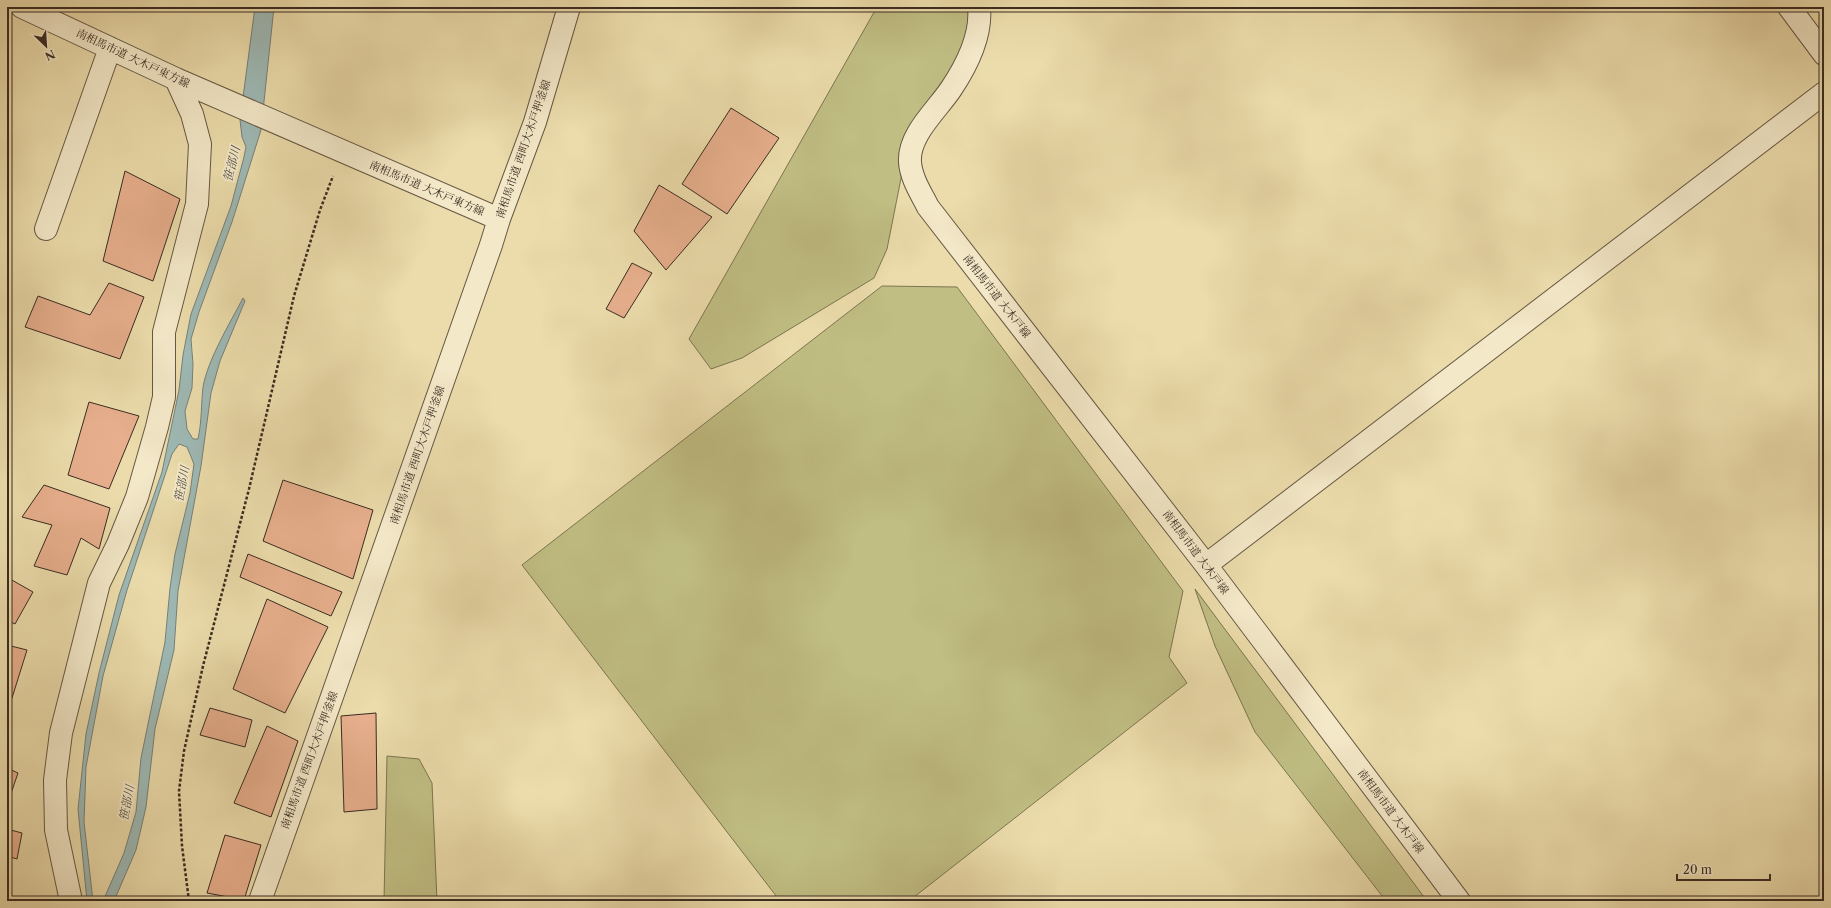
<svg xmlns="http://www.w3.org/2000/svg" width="1831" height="908" font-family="'Libre Caslon Text','Noto Serif JP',serif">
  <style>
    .green { fill: #c0be83; stroke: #7d7552 }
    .water { fill: #9eb9b5; stroke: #76817a }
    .building { fill: #e7af8d; stroke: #3a2c22 }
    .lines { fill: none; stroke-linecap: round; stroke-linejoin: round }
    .minor-casing { stroke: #665844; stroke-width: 24 }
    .path { stroke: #3a2c22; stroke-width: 2.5; stroke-dasharray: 3 2; stroke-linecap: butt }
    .minor { stroke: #f3e8c8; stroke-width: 22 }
    .labels { text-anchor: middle; stroke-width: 3.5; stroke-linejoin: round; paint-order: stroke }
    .street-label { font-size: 11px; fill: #3a2c22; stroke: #f3e8c8 }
    .water-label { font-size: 12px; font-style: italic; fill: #534f47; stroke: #f3e8c8 }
  </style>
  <rect width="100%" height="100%" fill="#ecdcab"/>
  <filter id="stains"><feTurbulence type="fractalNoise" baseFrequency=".005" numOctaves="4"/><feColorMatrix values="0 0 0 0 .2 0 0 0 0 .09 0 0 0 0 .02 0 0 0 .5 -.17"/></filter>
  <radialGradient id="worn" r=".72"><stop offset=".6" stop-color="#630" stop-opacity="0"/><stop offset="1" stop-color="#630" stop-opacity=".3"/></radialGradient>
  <!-- green -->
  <path class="green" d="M877 7H972L961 57 910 133 887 249 874 278 742 358 711 369 689 339Z
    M882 286 957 287 1183 591 1169 657 1187 683 909 901H780L522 565Z
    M1195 589 1427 901H1386L1255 732 1215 646Z
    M387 756 419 759 432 783 437 901H384Z"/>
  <!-- water -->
  <path class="water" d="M255 7H274L261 130 232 222 199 312 191 339 193 364 192 388 185 411 187 429 193 439H198C202 421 201 404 203 387 208 359 230 323 243 298L245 301 220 361 211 393 201 466 178 591 174 650 155 729 146 807 136 850 114 901H103L124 853 136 812 141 758 165 642 170 588 175 554 190 493 194 464 187 447 179 444 172 454 127 590 103 676 86 767 84 822 93 901H87L78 809 86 734 99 673 119 595 162 472 179 390 183 355 191 314 231 206 244 157 246 147 242 137 240 120Z"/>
  <!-- building -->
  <path class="building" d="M731 108 779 138 727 214 682 184Z
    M125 171 180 199 153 281 103 261Z
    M659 185 712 217 666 270 634 231Z
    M632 263 652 273 624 318 606 309Z
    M109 283 144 297 120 359 25 327 38 296 90 315Z
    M89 402 139 416 109 489 68 475Z
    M283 480 373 510 353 579 263 541Z
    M44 485 110 508 99 549 81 538 67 575 34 566 52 525 22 517Z
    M248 554 342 592 331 616 240 577Z
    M10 579 33 592 15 624 7 620V584Z
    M267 599 328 627 285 713 233 689Z
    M7 645 27 650 7 714Z
    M210 708 252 720 245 747 200 735Z
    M376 713 377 809 344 812 341 716Z
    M267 726 298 741 271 817 234 803Z
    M7 768 18 773 7 805Z
    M7 829 22 833 17 859 7 856Z
    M225 835 261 845 244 900 207 893Z"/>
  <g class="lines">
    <defs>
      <path id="minor" d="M22 7 176 79 499 219
        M979 7C982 36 967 65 951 89 937 110 908 135 910 162 911 178 921 193 928 207L1206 565 1459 901
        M1789 7 1824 54
        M46 229 110 48
        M1206 565 1824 93
        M71 901 56 830 55 780 61 733 99 583 118 544 137 497 157 427 164 397V332L197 204 200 144 192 114 176 79
        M260 901 491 245 499 219 535 122 569 7"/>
    </defs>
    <!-- minor casing -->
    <use href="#minor" class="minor-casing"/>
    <!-- path -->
    <path class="path" d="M189 901 182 846 179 791 184 751 203 666 249 489 294 296 320 210 333 176"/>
    <!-- minor -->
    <use href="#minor" class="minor"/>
  </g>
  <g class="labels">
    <!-- street labels -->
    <g class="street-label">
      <text transform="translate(133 58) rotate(25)" y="4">南相馬市道 大木戸東方線</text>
      <text transform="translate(523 149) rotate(-71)" y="4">南相馬市道 西町大木戸押釜線</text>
      <text transform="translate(427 188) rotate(23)" y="4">南相馬市道 大木戸東方線</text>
      <text transform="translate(997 296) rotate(52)" y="4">南相馬市道 大木戸線</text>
      <text transform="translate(417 455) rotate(-71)" y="4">南相馬市道 西町大木戸押釜線</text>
      <text transform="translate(1196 552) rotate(53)" y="4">南相馬市道 大木戸線</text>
      <text transform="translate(309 760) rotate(-70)" y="4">南相馬市道 西町大木戸押釜線</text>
      <text transform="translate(1391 811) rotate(53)" y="4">南相馬市道 大木戸線</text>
    </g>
    <!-- water labels -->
    <g class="water-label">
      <text transform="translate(232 164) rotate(-76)" y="4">笹部川</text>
      <text transform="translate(182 484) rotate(-79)" y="4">笹部川</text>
      <text transform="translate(127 803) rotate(-79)" y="4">笹部川</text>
    </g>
  </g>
  <!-- margin -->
  <rect width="1831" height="908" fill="none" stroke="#ecdcab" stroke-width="24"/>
  <rect x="8" y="8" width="1815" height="892" fill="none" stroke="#3a2c22" stroke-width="2"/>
  <rect x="12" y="12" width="1807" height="884" fill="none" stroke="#3a2c22"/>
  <!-- north arrow -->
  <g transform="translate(46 46) rotate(155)" stroke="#f3e8c8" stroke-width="3" paint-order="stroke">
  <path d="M0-3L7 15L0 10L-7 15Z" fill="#3a2c22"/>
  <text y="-6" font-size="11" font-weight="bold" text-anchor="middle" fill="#3a2c22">N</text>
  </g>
  <!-- scale -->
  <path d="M1677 874v6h93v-6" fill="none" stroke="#3a2c22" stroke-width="2"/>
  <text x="1683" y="874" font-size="12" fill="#3a2c22" stroke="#f3e8c8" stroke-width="3" paint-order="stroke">20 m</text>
  <rect width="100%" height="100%" filter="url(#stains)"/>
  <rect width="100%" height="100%" fill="url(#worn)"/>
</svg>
